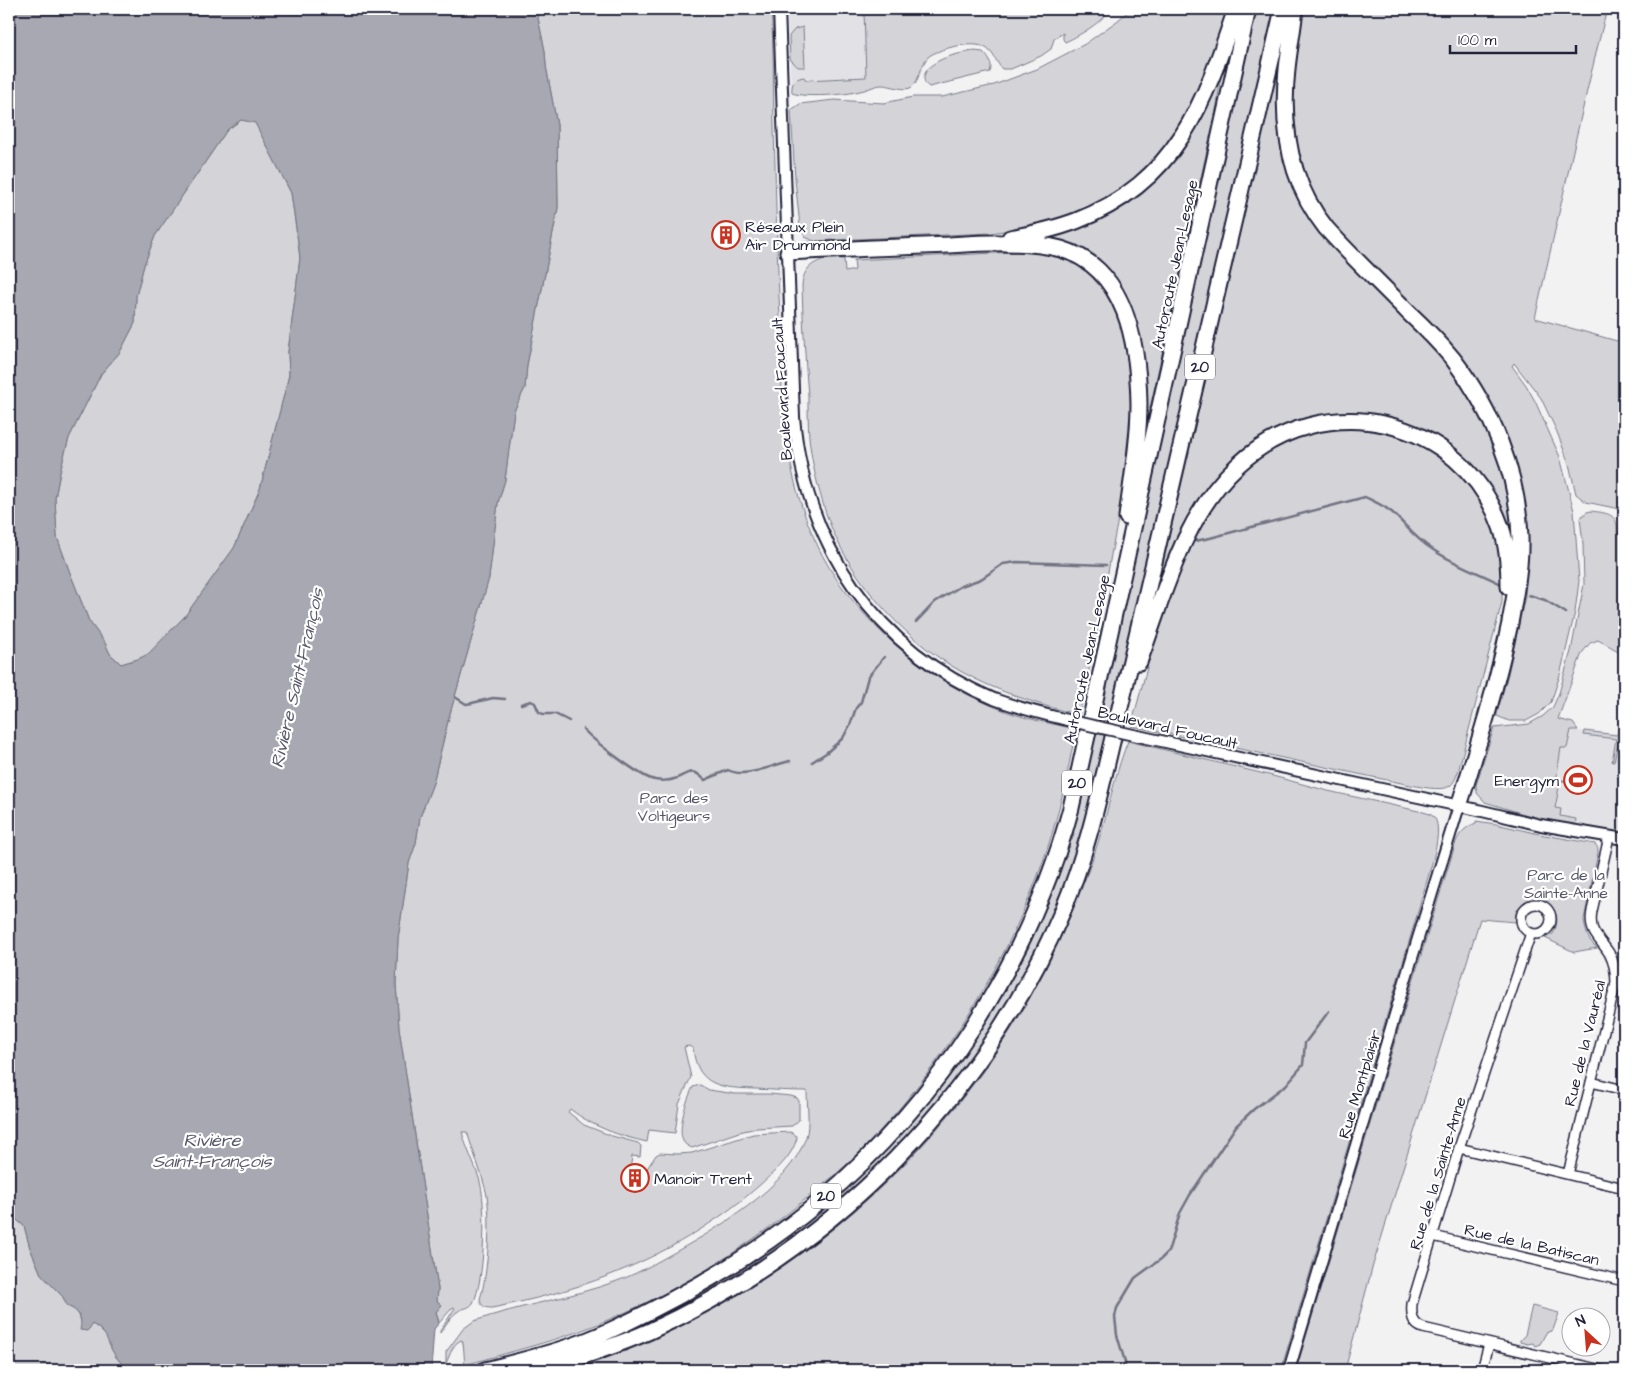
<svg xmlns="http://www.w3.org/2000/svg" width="1633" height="1379" font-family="'Architects Daughter',sans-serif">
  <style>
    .built { fill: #e2e2e6 }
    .green { fill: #d3d3d8; stroke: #7a7a8a }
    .water { fill: #a8a8b2; stroke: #727282; fill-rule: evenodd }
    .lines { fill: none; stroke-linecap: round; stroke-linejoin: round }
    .stream { stroke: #727282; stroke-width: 2.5 }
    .minor-casing { stroke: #22223b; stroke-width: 12 }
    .tertiary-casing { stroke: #22223b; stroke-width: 14 }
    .motorway-casing { stroke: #22223b; stroke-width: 19 }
    .minor { stroke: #fff; stroke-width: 9 }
    .tertiary { stroke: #fff; stroke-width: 10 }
    .motorway { stroke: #fff; stroke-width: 15 }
    .tertiary-bridge-casing { stroke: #22223b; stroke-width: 14; stroke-linecap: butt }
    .tertiary-bridge { stroke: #fff; stroke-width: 10 }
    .labels { text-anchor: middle; stroke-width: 4.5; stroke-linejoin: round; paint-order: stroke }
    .shield { fill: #fff; stroke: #646476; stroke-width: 1 }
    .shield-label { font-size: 15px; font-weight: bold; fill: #22223b }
    .poi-label { font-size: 16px; fill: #22223b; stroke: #fff; text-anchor: start }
    .street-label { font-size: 16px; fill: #22223b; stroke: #fff }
    .park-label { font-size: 16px; fill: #57576a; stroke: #fff }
    .water-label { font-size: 18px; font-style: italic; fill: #58586b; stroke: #fff }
  </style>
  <rect width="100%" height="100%" fill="#f2f2f3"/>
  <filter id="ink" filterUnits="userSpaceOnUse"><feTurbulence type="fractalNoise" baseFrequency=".02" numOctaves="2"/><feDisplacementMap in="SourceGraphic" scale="10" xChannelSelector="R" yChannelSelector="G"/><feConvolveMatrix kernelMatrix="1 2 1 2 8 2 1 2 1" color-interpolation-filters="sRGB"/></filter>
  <g filter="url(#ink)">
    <!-- built -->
    <path class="built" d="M787 9H864L866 78 806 80 791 88Z
      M1624 703V833L1550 821 1558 780 1557 774 1561 747H1567L1571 730 1617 735Z"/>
    <!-- green -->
    <path class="green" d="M536 9H771C774 48 773 88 774 127 776 201 777 276 782 350 783 369 781 388 782 407 784 424 786 442 790 459 797 501 815 549 840 584 882 642 941 688 1008 712 1030 720 1054 724 1076 729 1067 777 1057 824 1040 870 1002 972 942 1065 868 1144 850 1163 829 1180 808 1197 750 1245 687 1286 617 1316 569 1338 516 1350 465 1365 464 1359 464 1344 462 1340 452 1343 451 1354 446 1363V1352L463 1329 474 1321C521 1305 570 1298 617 1281 634 1275 652 1265 668 1256 712 1232 790 1187 806 1137 810 1125 807 1104 807 1091 790 1091 773 1090 756 1089 724 1088 697 1088 693 1048L688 1046 684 1047 691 1077 679 1104 675 1133 649 1130 647 1142C619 1136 593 1127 570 1109L568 1112 584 1125 612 1136 638 1143 641 1146 640 1157 632 1156 628 1186 639 1188 642 1170H646L656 1155 660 1153 678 1154 692 1153 753 1134 790 1132 797 1136V1138C792 1157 776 1170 762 1183 719 1222 664 1254 610 1275 572 1290 532 1300 492 1308 485 1308 481 1307 480 1299 488 1274 492 1216 486 1191 481 1171 473 1152 467 1132H462C466 1148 474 1163 479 1178 487 1202 485 1281 473 1303 468 1310 463 1307 457 1312 450 1317 445 1326 440 1333V1331L455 1308 453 1307 439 1323 436 1311 442 1305 437 1301 438 1289 399 1028 396 984 398 939 409 863 416 843 420 817 433 783 449 717 489 578 498 503 505 480 514 410 525 388 527 365 558 208 557 125 546 66 545 51Z
      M864 9H1108C1107 20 1075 38 1065 42L1063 39V33L1054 39 1051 49 1041 56 1011 69H1002C996 62 994 53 986 48 974 40 939 48 928 57 921 64 919 82 912 87 905 92 891 85 882 85 875 85 867 90 860 91 846 95 805 98 792 93 791 83 795 78 804 77L806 80 866 77Z
      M1131 9H1228L1208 69 1196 97 1162 155 1140 176 1108 198 1080 212 1035 226 991 233 814 241 805 237 800 226 795 179 791 110 800 104 834 100 884 103 913 97H942L994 85 1037 69 1085 44 1117 21Z
      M1256 9H1275L1192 363 1111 722 1098 719Z
      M1302 9H1607C1581 111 1559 215 1535 318L1624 343V510L1586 502 1576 494 1569 464 1557 432 1541 398 1514 363 1512 366 1526 385 1535 401 1560 457 1574 511 1579 581 1575 612 1560 675 1551 702 1539 714 1526 721H1509L1497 716V713L1508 674 1525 596 1528 554 1526 515 1516 470 1446 340 1340 233 1322 208 1309 185 1298 149 1293 102 1294 65Z
      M803 27 805 67H798L790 59 789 36 795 29Z
      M974 51 983 52C989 58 993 64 990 72L929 87C925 84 924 82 924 77 927 59 960 53 974 51Z
      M1225 62 1220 82 1217 105 1145 431 1143 415 1111 275 1031 238 1142 191Z
      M1276 76 1281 77 1299 189 1435 344 1481 411 1510 489 1516 561 1474 473 1366 416 1243 453 1164 580 1160 576Z
      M241 120 255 122 291 193 298 242 300 258 288 352 289 375 260 489 234 548 185 616 148 655 138 659 121 664 110 654 105 643 89 621 70 573 57 537 55 498 61 467 69 438 101 374 120 352 135 323 136 296 144 265 155 236 227 130Z
      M1015 252C1038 252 1077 255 1094 274 1156 342 1127 473 1111 555 1102 609 1091 662 1079 715 1039 705 998 692 962 672 900 638 840 569 822 500 816 480 811 458 809 437 808 423 808 409 808 396 805 359 803 323 802 286 803 262 823 257 844 259L845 272 855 270 854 260Z
      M1324 427H1371L1417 443 1436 454 1454 469 1478 497 1497 530 1502 557V602L1458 772C1456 777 1454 783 1450 786 1442 792 1416 786 1406 784L1131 726C1156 639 1175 538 1241 471 1251 462 1262 451 1274 445 1287 437 1309 432 1324 427Z
      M1591 511C1606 513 1619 513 1617 533L1624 535V654L1598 640 1590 643 1582 653 1558 719 1573 723 1578 730H1571L1567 748H1561L1557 774 1558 779 1572 782 1571 783 1559 780 1560 782 1555 808 1561 809 1560 816 1576 819 1575 826 1537 818 1485 802 1477 793 1476 785 1494 728 1529 724 1543 716 1553 707 1559 693 1571 651 1584 584 1583 544 1580 518 1587 512Z
      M1624 703V735L1623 739 1619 738 1614 762H1612L1616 739 1584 735 1585 731 1617 735Z
      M1095 733 1106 736 1079 847 1070 867 1071 869 1069 873 1044 932 1027 968 989 1034 939 1102 899 1147 852 1191 777 1251 706 1295 641 1327 639 1324 797 1228 841 1192 873 1163 917 1115 961 1055H964L971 1045 970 1042 996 1001 998 1002 1029 947 1030 937 1065 853 1070 847 1068 843 1069 840H1072L1074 834 1072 829Z
      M1128 741 1269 775 1328 791 1423 812C1427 813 1431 814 1434 817 1446 832 1424 886 1420 905L1281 1370H572C594 1364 616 1354 638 1345 817 1271 972 1126 1055 949 1074 909 1091 868 1103 826 1111 797 1117 768 1128 741Z
      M1476 821 1496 824 1539 834 1595 844 1598 848V853L1584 919C1585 931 1588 940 1597 948L1574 952 1545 938 1553 934C1573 896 1509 889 1516 922L1480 919 1373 1265 1345 1370H1296L1413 981 1456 842C1460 832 1466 827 1476 823Z
      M700 1085 709 1090 735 1094H769L791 1096 797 1098 799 1101V1120L792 1126 757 1128 739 1132 692 1148C688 1146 685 1145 683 1141 677 1128 687 1099 693 1087Z
      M9 1213 24 1226 30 1248 41 1274 63 1297 67 1306C76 1310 79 1312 81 1322L91 1323 98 1328 108 1338 115 1356 128 1370H9Z
      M1532 1306 1559 1313 1553 1330 1546 1333 1540 1344 1535 1346 1533 1343 1527 1344 1520 1342V1340L1525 1335Z"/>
    <!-- water -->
    <path class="water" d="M9 9H536L545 51 546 66 557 125 558 208 527 365 525 388 514 411 505 480 498 503 489 578 449 717 433 783 420 817 416 843 409 863 398 939 396 984 399 1028 438 1289 437 1301 442 1305 436 1312 439 1323 434 1329 431 1370H128C123 1365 118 1360 115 1355 105 1341 110 1334 92 1324L90 1328 87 1331 80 1330C83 1317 79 1311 67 1306L63 1297 41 1274 30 1248 24 1226 9 1213ZM241 120 255 123 291 193 298 242 300 258 288 352 289 375 260 489 234 548 185 616 148 654 138 659 121 664 110 654 105 643 89 621 70 573 57 537 55 498 61 467 69 438 101 374 120 352 135 323 136 296 144 265 155 236 227 130Z"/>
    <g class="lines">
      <!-- stream -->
      <path class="stream" d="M1195 541 1210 538 1365 497C1375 502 1387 507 1395 515 1407 527 1417 540 1432 549 1453 564 1478 572 1501 584
        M1529 595 1545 600 1566 613
        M916 622 935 602 961 586 981 579 1003 564 1017 562 1106 565
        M455 697 466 704 472 703 493 698 505 699
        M521 704 531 701 535 703 539 712 543 714H555L569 721
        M583 729C593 740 641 778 655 780 660 781 669 781 674 779 681 778 687 770 696 773 699 774 702 778 705 780L728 770C745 779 772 765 790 761
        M812 762 826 753 843 738 850 725 856 708 861 702 868 677 884 657
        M1125 1370V1362L1117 1335 1115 1317 1117 1308 1135 1278 1161 1259 1168 1252 1180 1213 1190 1195 1236 1126 1254 1109 1286 1085 1303 1065 1305 1043 1329 1011"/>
      <defs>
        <path id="minor" d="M1521 919a15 15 0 1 1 30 0a15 15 0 1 1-30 0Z
          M1531 933 1459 1148 1412 1304C1411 1315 1412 1324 1423 1328L1601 1370
          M1591 1082 1624 1090
          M1459 1148 1624 1188
          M1568 1174 1616 983C1616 973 1614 962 1609 953 1599 937 1588 933 1592 911L1609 837
          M1433 1236 1624 1281
          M1482 1370 1489 1344"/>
        <path id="tertiary" d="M779 9 794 417C805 544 875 649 994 699 1018 708 1043 714 1067 720
          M1138 736 1478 810 1541 825 1624 839
          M1289 1370 1411 961 1459 806"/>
        <path id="motorway" d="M1295 9C1293 29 1289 49 1287 69 1281 126 1290 183 1326 228 1352 257 1381 284 1408 312 1424 327 1439 342 1453 359 1492 410 1518 472 1520 537 1521 566 1515 595 1510 623 1497 685 1478 746 1459 806
          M1010 238C1032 234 1055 229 1076 221 1177 182 1204 104 1236 9
          M788 252C841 249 895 247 948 245 981 243 1029 240 1061 249 1127 268 1138 345 1139 403 1139 441 1132 479 1127 517
          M1139 662C1164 595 1183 515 1238 465 1323 386 1462 416 1501 527 1508 547 1509 567 1509 587
          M485 1370C520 1361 555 1353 588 1340 617 1328 645 1314 673 1299 724 1272 774 1240 819 1202 939 1101 1030 960 1071 808L1248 9
          M538 1370C576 1359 614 1347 650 1331 834 1247 984 1096 1063 910 1088 851 1101 787 1116 725L1283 9"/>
      </defs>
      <!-- minor casing -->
      <use href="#minor" class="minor-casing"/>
      <!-- tertiary casing -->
      <use href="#tertiary" class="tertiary-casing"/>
      <!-- motorway casing -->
      <use href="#motorway" class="motorway-casing"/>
      <!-- minor -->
      <use href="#minor" class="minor"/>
      <!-- tertiary -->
      <use href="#tertiary" class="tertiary"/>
      <!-- motorway -->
      <use href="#motorway" class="motorway"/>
      <defs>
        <path id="tertiary-bridge" d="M1067 720 1138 736"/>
      </defs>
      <!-- tertiary-bridge casing -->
      <use href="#tertiary-bridge" class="tertiary-bridge-casing"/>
      <!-- tertiary-bridge -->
      <use href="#tertiary-bridge" class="tertiary-bridge"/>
    </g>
  </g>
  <!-- icons -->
  <defs>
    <symbol id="building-ring" viewBox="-11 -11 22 22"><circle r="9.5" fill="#fff" stroke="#c8321e" stroke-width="1.5"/><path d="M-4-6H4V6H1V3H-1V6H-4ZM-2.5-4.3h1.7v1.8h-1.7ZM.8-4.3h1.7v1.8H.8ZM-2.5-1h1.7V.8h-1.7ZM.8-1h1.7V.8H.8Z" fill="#c8321e"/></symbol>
    <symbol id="stadium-ring" viewBox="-11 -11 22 22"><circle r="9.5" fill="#fff" stroke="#c8321e" stroke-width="1.5"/><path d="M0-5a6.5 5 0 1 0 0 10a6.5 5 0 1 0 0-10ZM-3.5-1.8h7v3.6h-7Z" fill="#c8321e"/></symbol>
  </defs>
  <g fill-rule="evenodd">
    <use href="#building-ring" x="710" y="219" width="32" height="32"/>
    <use href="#stadium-ring" x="1562" y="764" width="32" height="32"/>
    <use href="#building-ring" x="619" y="1162" width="32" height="32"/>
  </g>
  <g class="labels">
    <!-- shield labels -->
    <g class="shield">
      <rect x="1185" y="354.5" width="30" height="25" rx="4"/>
      <rect x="1062" y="770.5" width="30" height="25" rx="4"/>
      <rect x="811" y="1183.5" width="30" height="25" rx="4"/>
    </g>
    <g class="shield-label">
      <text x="1200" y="372">20</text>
      <text x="1077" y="788">20</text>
      <text x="826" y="1201">20</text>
    </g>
    <!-- poi labels -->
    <g class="poi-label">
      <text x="745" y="232">Réseaux Plein<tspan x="745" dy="18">Air Drummond</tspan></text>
      <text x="1559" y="786" text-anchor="end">Energym</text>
      <text x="654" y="1184">Manoir Trent</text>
    </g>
    <!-- street labels -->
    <g class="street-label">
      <text transform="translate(1174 264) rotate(-78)" y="6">Autoroute Jean-Lesage</text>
      <text transform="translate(781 389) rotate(-94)" y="6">Boulevard Foucault</text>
      <text transform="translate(1086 659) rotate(-78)" y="6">Autoroute Jean-Lesage</text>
      <text transform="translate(1168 727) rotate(13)" y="6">Boulevard Foucault</text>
      <text transform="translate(1584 1043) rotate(-76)" y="6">Rue de la Vauréal</text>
      <text transform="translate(1359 1084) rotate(-73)" y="6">Rue Montplaisir</text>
      <text transform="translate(1437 1173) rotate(-73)" y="6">Rue de la Sainte-Anne</text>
      <text transform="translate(1532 1244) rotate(13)" y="6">Rue de la Batiscan</text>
    </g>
    <!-- park labels -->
    <g class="park-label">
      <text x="674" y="803">Parc des<tspan x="674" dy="18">Voltigeurs</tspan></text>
      <text x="1566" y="880">Parc de la<tspan x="1566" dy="18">Sainte-Anne</tspan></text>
    </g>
    <!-- water labels -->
    <g class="water-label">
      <text transform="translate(297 678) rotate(-77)" y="6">Rivière Saint-François</text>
      <text x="212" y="1146">Rivière<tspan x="212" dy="21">Saint-François</tspan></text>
    </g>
  </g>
  <!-- margin -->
  <rect width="1633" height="1379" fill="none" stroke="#fff" stroke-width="30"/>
  <rect x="15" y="15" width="1603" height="1349" fill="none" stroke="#22223b" stroke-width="2" filter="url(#ink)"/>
  <!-- north arrow -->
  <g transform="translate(1586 1332) rotate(334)"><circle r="24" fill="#ffffff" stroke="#a7a7b1"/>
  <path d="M0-4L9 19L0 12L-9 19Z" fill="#c8321e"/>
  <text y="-8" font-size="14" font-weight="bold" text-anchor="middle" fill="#22223b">N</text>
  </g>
  <!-- scale -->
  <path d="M1450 45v8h126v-8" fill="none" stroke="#22223b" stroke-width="2.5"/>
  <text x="1458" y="45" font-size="15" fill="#22223b" stroke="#ffffff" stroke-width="4" paint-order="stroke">100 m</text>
</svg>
